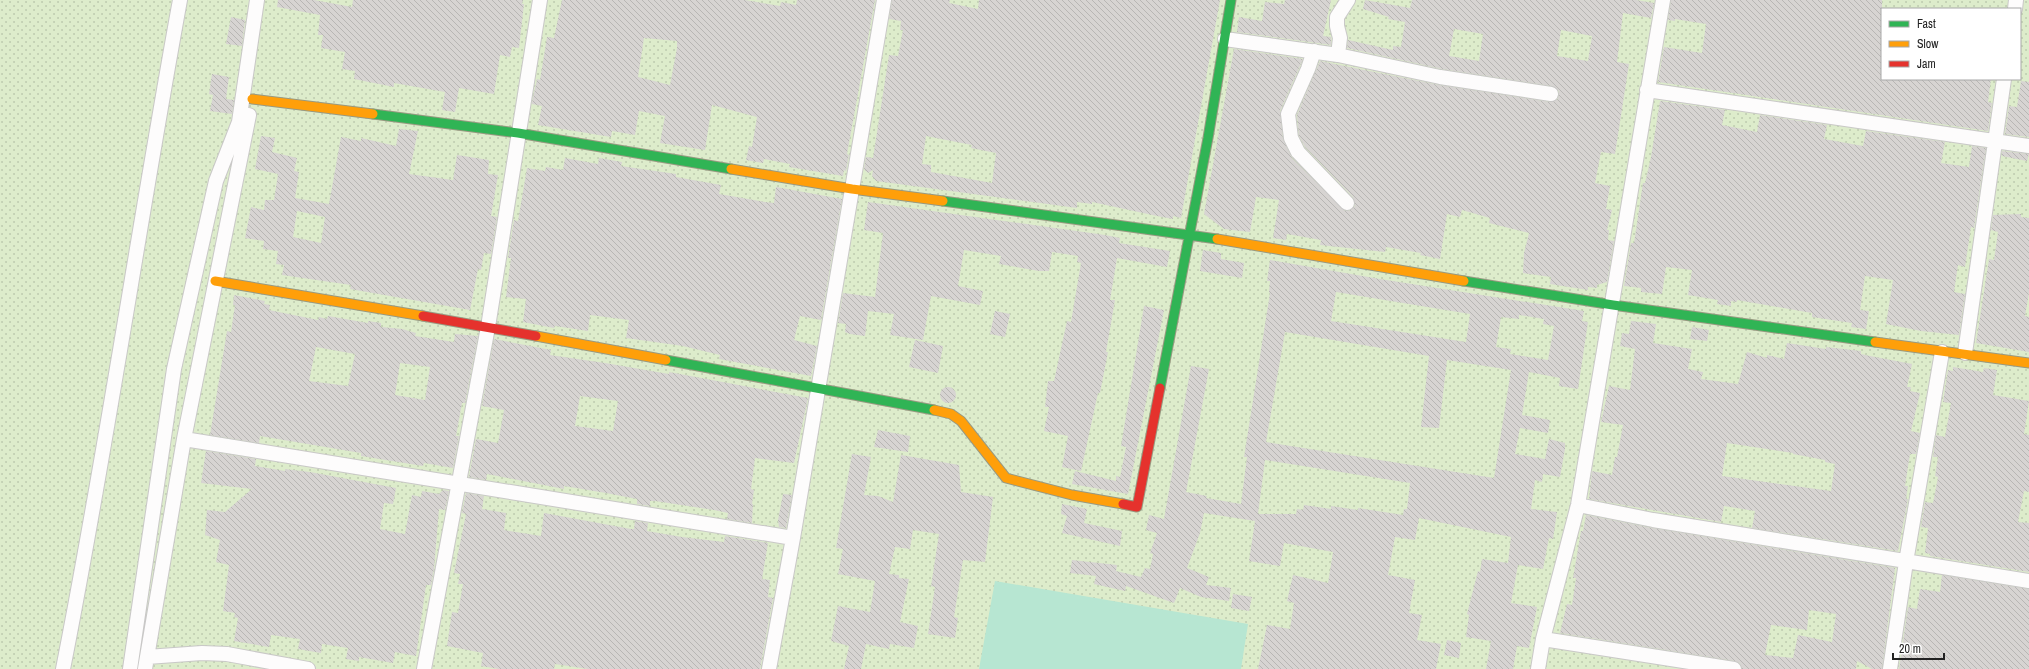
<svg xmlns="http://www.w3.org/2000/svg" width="2029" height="669" font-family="'Archivo Narrow',sans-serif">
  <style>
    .grass { fill: url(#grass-dots); fill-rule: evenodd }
    .pitch { fill: #b7e6d2 }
    .building { fill: url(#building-back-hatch); fill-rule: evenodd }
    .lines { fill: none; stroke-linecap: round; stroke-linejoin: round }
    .street-casing { stroke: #c9c8c7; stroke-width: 16 }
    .fast-casing { stroke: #999a82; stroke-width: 11 }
    .slow-casing { stroke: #999a82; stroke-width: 11 }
    .jam-casing { stroke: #999a82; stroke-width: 11 }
    .street { stroke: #fdfcfc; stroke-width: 14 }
    .fast { stroke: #30b455; stroke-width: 9 }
    .slow { stroke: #ff9f0a; stroke-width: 9 }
    .jam { stroke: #e5322d; stroke-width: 9 }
  </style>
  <defs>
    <pattern id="grass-dots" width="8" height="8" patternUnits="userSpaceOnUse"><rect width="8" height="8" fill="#ddeccb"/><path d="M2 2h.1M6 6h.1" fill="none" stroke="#bdcaae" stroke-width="1.8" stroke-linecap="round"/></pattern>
    <pattern id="building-back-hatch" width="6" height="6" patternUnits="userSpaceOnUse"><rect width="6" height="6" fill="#d7d4d2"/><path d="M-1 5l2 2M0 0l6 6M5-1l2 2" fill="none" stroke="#b8b6b4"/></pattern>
  </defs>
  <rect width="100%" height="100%" fill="#f0eeeb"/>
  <!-- grass -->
  <path class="grass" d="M0 0H2029V669H0ZM1882 9H2020V79H1882Z"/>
  <!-- pitch -->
  <path class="pitch" d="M995 581 1248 624 1241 669H979Z"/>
  <!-- building -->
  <path class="building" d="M278 0H314L352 7 353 0H523L522 4H524L519 48 512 47 510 57 500 55 494 94 459 88 455 112 442 110 445 92 394 83V87L354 79 355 71 342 69 345 52 321 48 323 35H318L320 15 277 7Z
    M562 0H745L780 6 781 2 796 5 797 0H875L847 154 849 155 846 171 844 170 843 176 789 167 790 164 764 159 763 163 746 160 749 146 752 147 757 117 712 105 705 150 660 143 665 116 639 111 635 135 612 131 611 137 538 125 542 106 532 104V102L537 79 540 80 547 37 554 38ZM644 38 677 41V48L670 85 638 77Z
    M892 0H950L949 3 978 9 979 0H1220L1181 218 1173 216V219L1157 216 1092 202V204L1077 202V208L876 181 872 176 873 170 868 173 864 169 866 157 873 158 889 55 898 56 903 30H900L901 21 889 19ZM926 136 972 145 971 148 996 153 992 183 931 172V165L922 164Z
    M1285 0H1331L1323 36 1331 37V45L1237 32 1239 17 1262 21 1265 2 1284 4Z
    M1365 0 1410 8 1412 0H1636L1654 3 1651 18 1623 13 1617 62 1629 64 1615 154 1601 152 1595 183 1610 186 1606 209 1612 210 1607 230H1609L1608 240 1614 241 1607 282 1597 285V288L1588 287V290L1550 284 1551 277 1523 273 1524 253 1529 233 1489 223 1490 218 1462 210 1460 217 1447 214 1440 259 1420 255 1421 253 1386 247 1385 252 1320 245 1321 240 1287 234 1286 240 1273 238 1279 200 1256 197 1250 232 1224 229 1204 214 1234 49 1303 59 1280 111 1283 139 1292 158 1345 211H1349L1355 206 1353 197 1305 147 1299 136 1297 115 1320 61 1439 85 1550 102 1558 99 1559 91 1552 86 1442 69 1347 48 1348 40 1393 50V46L1401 47 1405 22 1388 19 1389 17 1363 9ZM1454 29 1483 34 1479 61 1449 56ZM1561 30 1592 36 1588 61 1557 56Z
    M1671 0H1882V79H1991L1988 102 1992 103 1988 131 1658 82 1664 47 1702 53 1706 24 1675 19V21L1668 20Z
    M231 17 245 20 242 46 226 44Z
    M212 74 229 77 226 99 234 100 232 114 210 111 213 95 209 94Z
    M2021 81 2029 82V137L2005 134 2009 106 2017 107Z
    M1660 101 1725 110 1722 125 1757 132 1760 115 1827 125 1824 139 1863 146 1866 131 1945 142 1941 163 1969 167 1972 146 1986 148 1974 228 1971 227 1965 267 1958 265 1954 292 1965 294 1959 335 1921 331 1886 324 1893 280 1865 276 1860 310 1869 311 1866 329 1851 327 1852 323 1812 317V313L1737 300V302L1731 301V306L1717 304 1718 300 1688 295 1692 270 1666 267 1662 294 1641 292V288L1624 286 1631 243H1634L1643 183H1645L1651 157Z
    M399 129 418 131 409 174 453 180 457 155 489 160 488 174 498 175 491 216 497 217 491 254 484 253 481 270 478 269 470 310 350 289 351 285 282 275 284 265 276 264 278 251 263 249 264 241 245 238 251 207 264 210 265 200H274L278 174 255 169 261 136 275 138 272 152 297 158 294 171 299 172 295 198 329 204 341 137 361 141V138L396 146ZM297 211 325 217 321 243 293 237Z
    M2002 151 2029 154 2027 161 2002 156Z
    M565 158 598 164 599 158 622 162 621 166 676 174V177L721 185 719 194 765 202 774 203 776 187 842 199 821 320 800 316 794 340 817 346 811 376 719 359 720 355 683 346 626 338 629 320 590 315 588 331 555 326 554 328 523 322 526 299 506 297 511 258H508L514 220 518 221 527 168 545 171 546 167 563 170Z
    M868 202 1105 235 1120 238 1119 243 1170 251 1167 267 1117 258 1110 300H1115L1106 352H1108L1100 393H1098L1081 471 1062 467 1068 436 1044 431 1049 407H1045L1048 381H1054L1067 321 1071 322 1081 263 1077 262 1078 256 1052 252 1049 271H1039L999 264 1001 256 964 250 958 286 983 291 980 305 931 296 923 340 890 335 894 314 868 311 865 336 850 334 845 332 846 324 838 323 843 293 875 297 883 233 864 230Z
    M2021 214V217L2029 218V293L2025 316 2029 317V352L1976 343 1989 259 1994 260 1998 232 1991 230 1993 215Z
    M1203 250 1221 253V259L1244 263 1242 278 1200 271Z
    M1270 260 1380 279 1584 311 1582 321 1588 322 1578 389 1559 386 1560 378 1529 372 1522 415 1550 420 1548 433 1520 428 1515 454 1545 459 1549 439 1565 443V449L1560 477 1543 474 1542 482 1535 480 1531 509 1557 512 1553 539 1549 538 1543 569 1518 565 1511 603 1537 607 1529 648 1517 646 1513 669H1486L1491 641 1466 637 1469 615 1467 614 1478 571 1480 572 1482 559 1508 563 1511 537 1419 518 1415 540 1395 537 1388 575 1415 580 1409 613 1422 615 1417 640 1441 644 1436 669H1258L1267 625 1290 629 1294 603 1287 601 1293 575 1328 583 1333 552 1284 543 1280 566 1249 561 1255 521 1204 513 1200 533 1187 568 1209 577 1206 585 1231 588 1229 601 1201 597 1180 588 1174 603 1126 586 1125 591 1094 584 1096 576 1070 573 1072 560 1117 565 1116 571 1141 577 1145 568 1150 569 1153 554 1150 553 1157 533 1146 530 1149 515 1164 519 1191 366 1209 369 1186 492 1207 496 1206 498 1241 504 1247 457H1244L1270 293 1269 292 1270 281H1267ZM1336 292 1470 314 1466 342 1331 321ZM1519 315 1544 319 1543 324 1554 326 1548 360 1510 354 1511 349 1496 347 1501 317 1519 319ZM1285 332 1429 356 1421 427 1439 428 1447 360 1511 370 1494 478 1266 442ZM1265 460 1410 483 1407 509H1404L1403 515 1358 508V510L1331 506V509L1304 505 1303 510 1297 509 1296 514H1258Z
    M234 295 265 301 264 304 270 305 269 310 318 320 319 317 327 319 328 316 368 323V321L381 323V327L402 329 416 333 415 336 454 342 455 334 478 336 465 403H462L456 436H459L453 468 424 463 423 466 361 456V453L260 436 259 443 210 435 227 331 231 332 235 305H233ZM316 347 355 354 348 386 309 381ZM400 363 430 367 425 400 395 395Z
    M1144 306 1164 310 1128 494 1072 484 1075 471 1116 481V476L1120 477 1126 447 1121 446Z
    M995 311 1010 314 1005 337 990 334Z
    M1631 321 1656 324 1653 343 1692 349 1688 369 1703 372 1701 379 1738 384 1747 352 1767 358V355L1784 359 1787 343 1826 349V347L1861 351V354L1870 356 1912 364 1907 387H1911L1910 391 1920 393 1911 431 1920 433 1916 454H1910L1905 486H1908L1906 499H1908L1898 551 1752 528 1755 511 1724 506 1721 522 1589 499 1592 471 1612 475 1615 457H1617L1623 425 1601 422 1609 386 1630 390 1635 349 1620 346 1622 333 1629 334ZM1727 443 1793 453V454L1825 460V462L1835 464 1831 491 1722 476Z
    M1692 327 1709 330 1707 341 1690 339Z
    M494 339 551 350 550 355 605 363 669 374V372L808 398 794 463 755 458 751 489 754 490 752 504H753L752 523 727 519 728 513 714 510 655 501H650V506L637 504V499L606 493 564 486V489L487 474 486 480 469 477 476 439 498 443 504 410 482 406ZM580 396 618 401 613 431 575 426Z
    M915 340 943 346 938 373 909 367Z
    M1953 367 1983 372 1984 368 1997 370 1993 395 2029 401 2024 434 2029 435V492L2024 491 2018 522 2029 523V572L1930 556V554L1925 553 1928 528 1921 527 1925 502 1933 503 1938 477 1935 476 1938 457H1933L1936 435 1945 437 1951 403 1943 402 1948 370 1953 371Z
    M940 395a8 8 0 1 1 16 0a8 8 0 1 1-16 0Z
    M878 430 910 436 908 452 874 447Z
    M206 451 256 459 255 466 285 471V469L310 472 396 488 393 504 384 503 380 529 405 534 412 495 421 497 422 491 439 494 443 490 449 491 445 510 439 509 434 569 431 585H426L416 656 395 652 393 663 359 657V661L346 659 348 648 322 644 321 653 298 649 300 639 271 635 269 647 234 641 238 618 234 617 235 613 223 611 229 565 216 562 220 540 205 535 207 510 225 512 252 489 201 483Z
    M852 454 871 457 864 495 878 496 893 502 901 455 959 465 961 492 993 497 985 562 963 560 954 617 958 618 955 638 928 634 935 587 931 586 939 534 913 530 910 549 895 547 889 574 899 575V578L909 579 900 622 918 626 914 648 890 644 889 649 866 644 861 669H844L849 646 831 641 838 606 870 612 875 581 838 574 843 549 836 548Z
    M466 493 484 496 482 509 506 513 504 530 541 536 544 513 631 529H634L635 521 648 523 647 531 682 537 724 542 725 536 768 543 762 579 770 580 768 597 773 598 760 669H588L555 664 554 669H499L481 666 483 653 447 646 452 612 458 613 463 584H458L460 574 454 573 466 514 462 513Z
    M783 494 792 495 786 528 779 527 778 520Z
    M1062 504 1087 509 1084 523 1122 531 1120 546 1062 533 1067 516 1061 514Z
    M1586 515 1652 528 1895 568 1882 669H1872L1857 661 1856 669H1742L1740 663 1735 661 1560 633 1567 604 1572 605 1576 578H1573L1581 531H1583ZM1809 610 1836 614 1832 642 1798 635 1793 658 1765 655 1771 625 1807 630Z
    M1942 575 2029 589V669H1899L1908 607 1917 609 1920 589 1940 592Z
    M1233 594 1252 597 1249 611 1231 608Z
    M1447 640 1461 643 1459 658 1444 655Z"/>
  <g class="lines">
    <defs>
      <path id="street" d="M2015 9 2016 0
        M1225 39 1338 55 1440 77 1551 94
        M1314 51 1308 69 1288 114 1291 138 1298 152 1347 203
        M1338 55 1340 38 1337 26V17L1348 0
        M1647 90 2029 146
        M1965 353 2004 79
        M184 439 793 538
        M1578 505 1653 520 2029 581
        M1543 639 1734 669
        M147 657 202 653 227 654 308 669
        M63 669C107 447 139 223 180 0
        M130 669 174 369 216 181 239 122 257 0
        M145 669 184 439 249 115
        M424 669 488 327 540 0
        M769 669 793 538 884 0
        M1538 669 1543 639 1578 505 1663 0
        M1890 669 1906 562 1942 352"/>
      <path id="fast" d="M373 114 518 133 731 169
        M943 201 1217 239
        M1464 281 1613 305 1875 342
        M666 360 934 410
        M1160 388 1208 138 1231 0"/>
      <path id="slow" d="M252 99 373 114
        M731 169 852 189 943 201
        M1217 239 1464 281
        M215 281 423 316
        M536 336 666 360
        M1875 342 2029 363
        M934 410 951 414 961 421 1006 478 1072 495 1123 504"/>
      <path id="jam" d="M423 316 536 336
        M1123 504 1137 507 1160 388"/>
    </defs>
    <!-- street casing -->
    <use href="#street" class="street-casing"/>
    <!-- fast casing -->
    <use href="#fast" class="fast-casing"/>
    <!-- slow casing -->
    <use href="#slow" class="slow-casing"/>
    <!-- jam casing -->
    <use href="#jam" class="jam-casing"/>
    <!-- street -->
    <use href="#street" class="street"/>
    <!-- fast -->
    <use href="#fast" class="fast"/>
    <!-- slow -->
    <use href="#slow" class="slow"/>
    <!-- jam -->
    <use href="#jam" class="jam"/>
  </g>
  <!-- legend -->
  <rect x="1881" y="8" width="140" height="72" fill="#ffffff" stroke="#a7a7a7"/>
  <rect x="1889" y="21" width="20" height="6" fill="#30b455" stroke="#a7a7a7"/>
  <text x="1917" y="28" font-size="12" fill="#222222">Fast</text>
  <rect x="1889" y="41" width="20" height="6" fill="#ff9f0a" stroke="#a7a7a7"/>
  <text x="1917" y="48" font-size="12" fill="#222222">Slow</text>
  <rect x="1889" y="61" width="20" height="6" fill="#e5322d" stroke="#a7a7a7"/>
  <text x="1917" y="68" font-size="12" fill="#222222">Jam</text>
  <!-- scale -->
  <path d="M1893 653v6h51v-6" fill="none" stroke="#222222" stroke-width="2"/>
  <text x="1899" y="653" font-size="12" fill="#222222" stroke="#ffffff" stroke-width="3" paint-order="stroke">20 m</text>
</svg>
